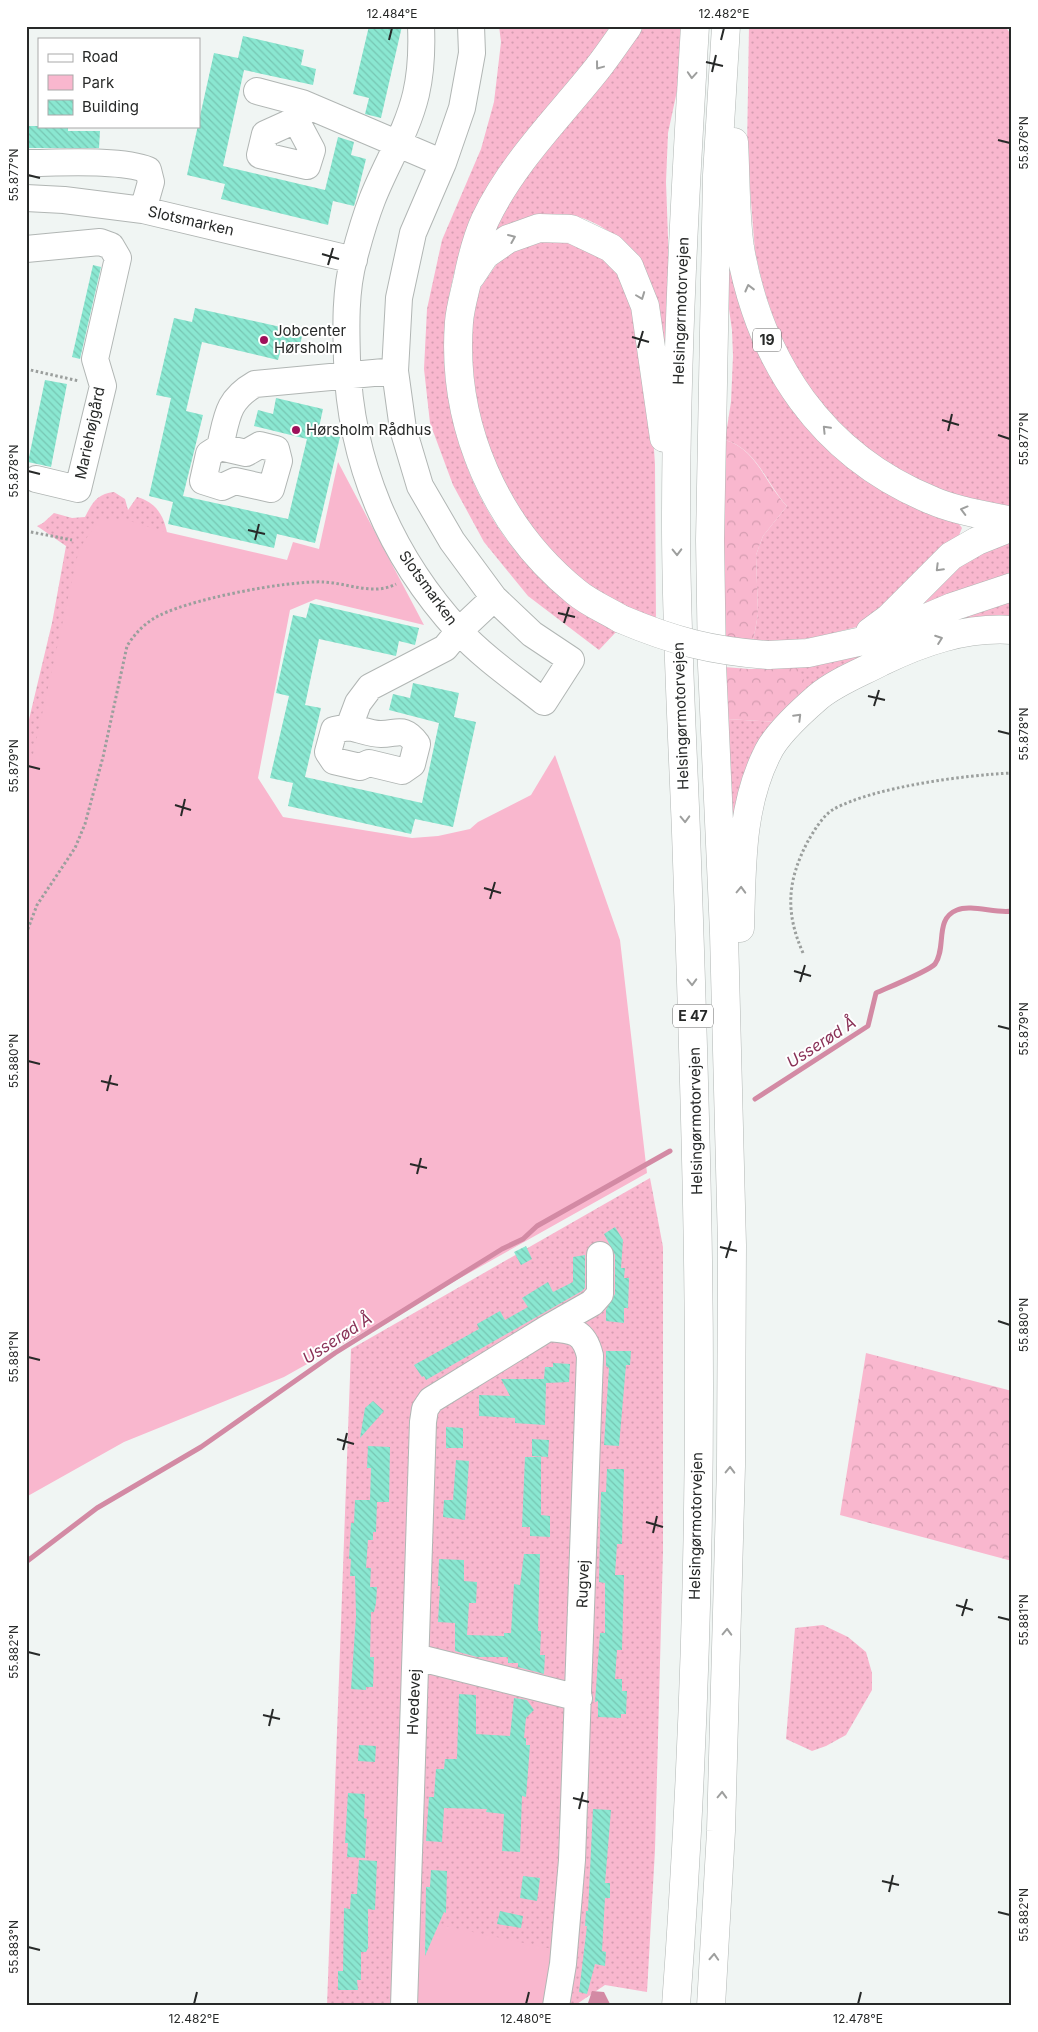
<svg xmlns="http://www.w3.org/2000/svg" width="1038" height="2032" font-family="Inter,sans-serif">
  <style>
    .grass { fill: url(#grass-dots) }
    .forest { fill: url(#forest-crowns) }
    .park { fill: #f9b7ce }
    .water { fill: #d38aa4 }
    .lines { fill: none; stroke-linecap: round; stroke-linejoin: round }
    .stream { stroke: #d38aa4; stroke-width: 5 }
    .building { fill: url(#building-back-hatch) }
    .minor-casing { stroke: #b1b6b4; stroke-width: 28 }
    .highway-casing { stroke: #b1b6b4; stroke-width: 29 }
    .path { stroke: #9b9f9d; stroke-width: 3; stroke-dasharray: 2.5 2.5; stroke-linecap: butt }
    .minor { stroke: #fff; stroke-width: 26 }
    .highway { stroke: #fff; stroke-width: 28 }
    .highway-bridge-casing { stroke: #b1b6b4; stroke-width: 29; stroke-linecap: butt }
    .highway-bridge { stroke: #fff; stroke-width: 28 }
    .oneway { stroke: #9e9f9e }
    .ticks { fill: none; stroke: #272928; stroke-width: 2 }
    .poi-dot { fill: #9e105b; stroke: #fff; stroke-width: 2 }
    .labels { text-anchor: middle; stroke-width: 4; stroke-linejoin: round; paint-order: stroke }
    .shield { fill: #fff; stroke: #686968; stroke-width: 1 }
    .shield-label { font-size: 14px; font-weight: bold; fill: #272928 }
    .street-label { font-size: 15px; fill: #272928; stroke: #fff }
    .poi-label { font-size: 15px; fill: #272928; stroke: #fff; text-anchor: start }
    .water-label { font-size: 16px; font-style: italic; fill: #8a3358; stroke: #fff }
    .neatline { fill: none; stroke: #272928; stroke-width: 2 }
    .ticks-label { font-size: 12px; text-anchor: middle; fill: #272928 }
  </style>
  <defs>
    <pattern id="grass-dots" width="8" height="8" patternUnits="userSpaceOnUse" patternTransform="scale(1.25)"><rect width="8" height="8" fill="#f9b7ce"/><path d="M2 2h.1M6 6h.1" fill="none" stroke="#d59db1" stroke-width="1.8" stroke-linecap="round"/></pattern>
    <pattern id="forest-crowns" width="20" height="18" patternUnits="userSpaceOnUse" patternTransform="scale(1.25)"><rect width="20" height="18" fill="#f9b7ce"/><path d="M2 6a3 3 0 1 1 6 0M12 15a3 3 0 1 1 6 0" fill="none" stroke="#d59db1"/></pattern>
    <pattern id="building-back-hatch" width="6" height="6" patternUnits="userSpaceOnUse" patternTransform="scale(1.25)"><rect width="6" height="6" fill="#8ae7d1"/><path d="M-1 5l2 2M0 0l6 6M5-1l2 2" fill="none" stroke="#77c6b3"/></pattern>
  </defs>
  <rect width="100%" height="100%" fill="#f0f5f3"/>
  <!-- grass -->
  <path class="grass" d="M499 26H617C579 81 541 136 503 191 492 206 466 236 460 253 425 355 453 488 529 566 555 592 584 614 616 632L599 650 528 596 484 542 453 485 430 423 424 369 427 309 442 240 481 149 494 102 501 42Z
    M642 26H684L680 77 668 133 666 182 669 266 665 383 622 242C602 224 575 210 548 215 532 217 507 232 491 239L508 196Z
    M749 26H1005L1012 36V507L948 495 886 464 836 422 799 375 778 331 764 290 755 252 747 150Z
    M728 231 779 386 953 516 962 528 957 540 860 626 818 637 787 641 753 642 758 614 756 555 763 536 787 506C766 483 757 449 725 440L731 402 733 356 732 330 725 281Z
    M542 236 594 249 626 282 635 304 651 407 655 464 656 623 610 600 580 580 526 524 487 450 470 379 472 313 478 291 503 255Z
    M114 492 125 499 128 510 137 497C158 503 165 518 168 538L26 929V732L52 623 66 546 37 526 43 523 54 513 72 518 85 517C92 503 97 494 114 492Z
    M1012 537V580L917 606 965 556Z
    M1012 595V623L804 699 797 667Z
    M727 719 779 722 733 871Z
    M650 1178 663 1247V1551L655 1850 647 1992 605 1985 574 2006H327L351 1349Z
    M823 1625 848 1637 866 1652 872 1673V1690L846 1735 826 1746 812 1751 786 1739 795 1628Z"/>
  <!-- forest -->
  <path class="forest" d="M725 440C757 449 765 484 787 506L763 536 756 555 758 614 753 642 723 638Z
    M724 667 749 669 797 667 805 682 804 699 779 722 727 719Z
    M866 1353 1012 1391V1561L840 1515Z"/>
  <!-- park -->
  <path class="park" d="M338 462 424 625 316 599 290 610 258 778 283 817 412 838 438 836 470 829 478 822 531 795 555 755 620 940 647 1173 284 1377 124 1442 26 1497V786L79 549 99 520H127L158 530 287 560 293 542 319 549Z
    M412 1919 561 1951 553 2006H408Z"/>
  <!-- water -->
  <path class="water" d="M592 1991 604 1992 611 2006H587Z"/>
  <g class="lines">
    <!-- stream -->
    <path class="stream" d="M755 1099 868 1026 876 993C887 988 929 971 935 964 947 947 934 919 957 910 971 904 997 914 1012 911
      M26 1562 97 1508 201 1447 335 1353 502 1249 523 1239 537 1226 670 1151"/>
  </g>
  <!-- building -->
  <path class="building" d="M369 26H402L381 118 365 114 369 98 353 94Z
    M243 36 304 50 301 65 316 69 313 85 244 70 223 166 325 190 338 137 354 142 351 155 366 159 356 199 354 206 333 201 328 225 221 199 225 184 187 175 214 53 238 58Z
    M26 126H68V131H100L99 148H26Z
    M93 265 101 267 80 359 72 357Z
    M195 308 303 332 299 349 282 345 278 360 202 342 186 411 203 415 183 496 288 519 307 439 254 426 258 410 273 414 276 398 323 409 318 432 340 437 315 543 277 534 274 548 168 524 173 502 149 496 171 398 156 395 174 318 192 322Z
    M45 380 67 384 51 467 28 462Z
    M310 603 419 628 415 645 399 641 396 656 319 639 305 705 321 708 305 777 422 803 439 723 389 710 393 694 410 698 413 683 459 693 454 717 476 722 453 827 415 819 411 834 288 806 293 783 270 778 289 696 276 693 293 615 306 618Z
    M615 1227 623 1240 621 1268H625L624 1278H629L628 1308H624V1323L606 1321V1310L615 1294V1255L604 1234Z
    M526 1246 532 1259 521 1265 514 1252Z
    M585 1255V1288L582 1291 426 1380 424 1376 422 1377 414 1365 479 1329 477 1324 500 1311 505 1320 528 1307 522 1298 548 1282 553 1292 573 1282V1257Z
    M606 1351H631L630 1365H626L619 1446 604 1445 609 1368 606 1366Z
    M553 1363 570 1364 569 1382 546 1383 545 1425 515 1423V1418L479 1416V1395L510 1396 501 1379H544L545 1367H553Z
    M373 1401 384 1411 360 1438 365 1408Z
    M446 1427 463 1428V1448H446Z
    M532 1439 549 1440 548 1457 532 1456Z
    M368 1446 390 1447 389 1502H377L376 1532H373V1540H368L366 1568H371L370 1587H377L376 1603 374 1612H371L370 1657H374L373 1687H366V1690L351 1689 356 1616 355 1576H350L351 1559H349L351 1523H354L355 1500H370L371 1468H367Z
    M525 1457H541V1515L550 1516V1537L530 1536V1527H522Z
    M456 1460 469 1461 465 1520 443 1517 444 1500H453Z
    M607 1469H624L622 1544H617L615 1575H624L622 1650H617L615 1679H622V1691H627L626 1714H621V1718L598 1717V1701L595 1702 600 1633H605V1583L599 1582 601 1492H606Z
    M524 1554H540L538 1631H541L540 1655H545L544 1674 518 1667V1663H508V1657H477L455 1651V1623L438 1622 440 1586H438L439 1559 464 1560V1581L477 1582 476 1603H469L467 1635 504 1636V1633H511L514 1584 520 1585Z
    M459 1694 476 1695V1734L510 1736 514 1698 527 1700 534 1710 526 1718 524 1738H526V1745H530L526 1797 522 1796 520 1852 502 1851 504 1814 486 1812 487 1809 444 1808 442 1842 426 1841 429 1797H434L436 1769H444L445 1759H457Z
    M359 1745 376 1746 375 1762 358 1761Z
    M348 1793 365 1794 364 1818 367 1819 365 1858 347 1857 348 1843H345Z
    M593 1809 611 1810 605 1883H610V1898H605L602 1951 606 1952 605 1966 595 1964 587 1994 579 1992 587 1926H585L586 1911H588Z
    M359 1860 377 1861 375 1910 368 1909V1948L366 1952H361V1980H357L358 1990H338V1971H343L344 1908 350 1909 351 1894H357Z
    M431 1870 447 1871 446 1913 444 1912 425 1956 426 1887H430Z
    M523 1876 540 1878 537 1901 520 1898Z
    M500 1911 523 1916 521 1928 497 1924Z"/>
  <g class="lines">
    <defs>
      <path id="minor" d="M421 26C422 49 421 72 416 94 407 132 386 164 372 200 365 218 359 239 354 258 345 291 346 326 347 360 350 462 390 556 459 631 484 658 515 679 544 702L571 660 532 634 494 598 452 541 420 486 403 429 395 371 399 298 413 233 443 163 462 108 472 53 471 26
        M257 91 302 103 443 163
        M296 120 312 150 307 166 260 155 265 134 296 120 302 103
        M26 163C58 163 121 159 148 170L151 182 143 210
        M26 198 64 200 143 210 354 260
        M26 249 100 242 111 246 118 258 95 359 103 386 78 489 36 479
        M220 447 209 454 203 481 222 487 235 481 271 489 279 461 276 449 260 445 246 453 220 447C227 417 227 400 255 384L395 371
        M349 727 334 730 328 752 334 761 360 767 369 763 402 771 412 764 417 744C404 726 398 734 381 734 371 734 359 729 349 727L358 703 370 687 445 648 459 631 494 598
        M548 1328 592 1303 600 1294V1255
        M416 1657 579 1698
        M404 2006 423 1422 425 1409 431 1400 548 1328C572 1330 584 1330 590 1356L572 1860 563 1964 556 2006"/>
      <path id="highway" d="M734 142C736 177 735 214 740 248 760 363 822 455 931 500 956 511 985 515 1012 521
        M471 276 485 255 508 239 539 228 571 229 611 248 629 266 645 306 664 438
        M621 619C606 610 589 603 576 592 496 527 451 426 459 322 460 309 464 295 467 282 471 261 476 240 485 220 512 163 558 118 597 69 608 55 618 40 628 26
        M870 632 889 618 951 556 977 541 1012 527
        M768 655 808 653 881 637 952 607 1012 587
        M740 928C742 869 740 808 767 754 775 736 803 710 818 697 836 682 860 673 881 662 922 642 965 627 1012 630
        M676 2006C694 1758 702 1508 698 1260 696 1117 691 975 686 832 682 729 676 626 676 523 676 358 685 192 695 26
        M711 2006 721 1831 731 1466 732 1245 724 933 712 665 710 540 717 175 726 26"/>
    </defs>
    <!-- minor casing -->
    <use href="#minor" class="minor-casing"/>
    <!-- highway casing -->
    <use href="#highway" class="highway-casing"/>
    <!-- path -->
    <path class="path" d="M26 369 79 381
      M26 531 72 540
      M26 934 37 905 75 848 85 824 103 757 127 646C134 635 142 626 153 619 182 600 289 580 324 582 347 583 374 596 396 584
      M803 953C785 912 787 881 808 841 814 831 823 815 834 809 874 787 965 775 1012 773"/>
    <!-- minor -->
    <use href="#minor" class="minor"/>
    <!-- highway -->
    <use href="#highway" class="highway"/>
    <defs>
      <path id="highway-bridge" d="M621 619C673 641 712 651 768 655"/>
    </defs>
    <!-- highway-bridge casing -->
    <use href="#highway-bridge" class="highway-bridge-casing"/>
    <!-- highway-bridge -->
    <use href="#highway-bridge" class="highway-bridge"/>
  </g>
  <!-- one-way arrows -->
  <defs><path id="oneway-chevron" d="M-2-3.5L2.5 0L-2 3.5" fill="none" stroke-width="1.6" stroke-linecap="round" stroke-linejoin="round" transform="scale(1.25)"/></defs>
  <g class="oneway">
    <use href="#oneway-chevron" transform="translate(599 66) rotate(127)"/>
    <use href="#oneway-chevron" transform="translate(692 75) rotate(94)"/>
    <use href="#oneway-chevron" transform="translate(512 238) rotate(-23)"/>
    <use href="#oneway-chevron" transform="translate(749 288) rotate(-104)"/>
    <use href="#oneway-chevron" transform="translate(641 296) rotate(69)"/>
    <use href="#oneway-chevron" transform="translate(826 429) rotate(-134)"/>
    <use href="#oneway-chevron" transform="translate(964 510) rotate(-165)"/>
    <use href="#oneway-chevron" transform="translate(677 552) rotate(89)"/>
    <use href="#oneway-chevron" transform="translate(939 568) rotate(135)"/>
    <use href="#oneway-chevron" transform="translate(939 639) rotate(-20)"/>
    <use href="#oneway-chevron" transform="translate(798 717) rotate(-45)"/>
    <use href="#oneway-chevron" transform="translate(685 819) rotate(88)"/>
    <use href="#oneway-chevron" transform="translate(741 890) rotate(-88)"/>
    <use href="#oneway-chevron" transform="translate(692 982) rotate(88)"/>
    <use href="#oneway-chevron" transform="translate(730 1470) rotate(-89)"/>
    <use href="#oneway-chevron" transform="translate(727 1632) rotate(-88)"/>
    <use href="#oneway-chevron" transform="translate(722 1795) rotate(-88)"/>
    <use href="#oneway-chevron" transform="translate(714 1957) rotate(-87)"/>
  </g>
  <!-- ticks -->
  <path class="ticks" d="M389 40 392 28M721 40 724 28M706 62 723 66M712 72 716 55M998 140 1010 143M28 175 40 178M322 254 339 259M328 265 333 248M632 337 649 342M638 348 643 331M942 420 959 425M948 431 952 414M998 435 1010 439M28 471 40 474M248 530 265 534M255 540 259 524M558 613 575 617M564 623 569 607M868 696 885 700M874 706 879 690M998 731 1010 734M28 766 40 769M175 805 191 810M181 816 185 799M484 888 501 893M490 899 495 882M794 971 811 976M800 982 805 965M998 1026 1010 1029M28 1061 40 1064M101 1081 118 1085M107 1091 111 1075M410 1164 427 1168M417 1174 421 1158M720 1247 737 1251M726 1258 731 1241M998 1321 1010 1325M28 1357 40 1360M337 1439 354 1444M343 1450 347 1433M646 1522 663 1527M653 1533 657 1516M956 1605 973 1610M962 1616 967 1599M998 1617 1010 1620M28 1652 40 1655M263 1715 280 1719M269 1726 273 1709M573 1798 589 1802M579 1809 583 1792M882 1881 899 1885M889 1892 893 1875M998 1912 1010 1915M28 1947 40 1950M194 2004 197 1992M526 2004 529 1992M858 2004 861 1992"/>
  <!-- markers -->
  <g class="poi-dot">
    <circle cx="264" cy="340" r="5"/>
    <circle cx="296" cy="430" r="5"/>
  </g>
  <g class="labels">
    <!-- shield labels -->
    <g class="shield">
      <rect x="753" y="328.5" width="28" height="23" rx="4"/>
      <rect x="673" y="1004.5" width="40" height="23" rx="4"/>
    </g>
    <g class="shield-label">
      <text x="767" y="345">19</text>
      <text x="693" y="1021">E 47</text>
    </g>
    <!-- street labels -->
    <g class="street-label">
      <text transform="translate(191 221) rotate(13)" y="5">Slotsmarken</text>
      <text transform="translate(681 311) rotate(-88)" y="5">Helsingørmotorvejen</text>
      <text transform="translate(90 433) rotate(-78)" y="5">Mariehøjgård</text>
      <text transform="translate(428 588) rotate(54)" y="5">Slotsmarken</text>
      <text transform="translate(681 716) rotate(-92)" y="5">Helsingørmotorvejen</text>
      <text transform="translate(696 1121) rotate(-91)" y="5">Helsingørmotorvejen</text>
      <text transform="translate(696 1526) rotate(-89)" y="5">Helsingørmotorvejen</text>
      <text transform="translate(583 1584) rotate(-88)" y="5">Rugvej</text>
      <text transform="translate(414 1702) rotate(-88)" y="5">Hvedevej</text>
    </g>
    <!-- poi labels -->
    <g class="poi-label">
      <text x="274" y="336">Jobcenter<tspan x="274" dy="17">Hørsholm</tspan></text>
      <text x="306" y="435">Hørsholm Rådhus</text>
    </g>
    <!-- water labels -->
    <g class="water-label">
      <text transform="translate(821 1042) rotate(-33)" y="6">Usserød Å</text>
      <text transform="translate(337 1338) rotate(-33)" y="6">Usserød Å</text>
    </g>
  </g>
  <!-- border -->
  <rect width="1038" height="2032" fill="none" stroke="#ffffff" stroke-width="55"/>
  <!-- legend -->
  <rect x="38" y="38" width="162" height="90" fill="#ffffff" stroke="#a9a9a9"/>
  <rect x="48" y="54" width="25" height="8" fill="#ffffff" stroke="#a9a9a9"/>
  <text x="82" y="62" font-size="15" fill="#272928">Road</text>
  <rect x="48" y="75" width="25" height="15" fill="#f9b7ce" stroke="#a9a9a9"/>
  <text x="82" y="88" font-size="15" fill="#272928">Park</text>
  <rect x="48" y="100" width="25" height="15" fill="url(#building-back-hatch)" stroke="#a9a9a9"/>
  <text x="82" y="112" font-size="15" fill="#272928">Building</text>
  <rect x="28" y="28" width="982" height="1976" class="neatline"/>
  <g class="ticks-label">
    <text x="392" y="18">12.484°E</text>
    <text x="724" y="18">12.482°E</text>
    <text transform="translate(1024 143) rotate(-90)" y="4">55.876°N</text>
    <text transform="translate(14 175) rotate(-90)" y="4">55.877°N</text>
    <text transform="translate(1024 439) rotate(-90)" y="4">55.877°N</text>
    <text transform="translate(14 471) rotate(-90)" y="4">55.878°N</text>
    <text transform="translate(1024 734) rotate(-90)" y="4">55.878°N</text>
    <text transform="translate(14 766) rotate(-90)" y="4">55.879°N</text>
    <text transform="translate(1024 1029) rotate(-90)" y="4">55.879°N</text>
    <text transform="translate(14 1061) rotate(-90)" y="4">55.880°N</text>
    <text transform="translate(1024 1325) rotate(-90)" y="4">55.880°N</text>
    <text transform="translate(14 1357) rotate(-90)" y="4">55.881°N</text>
    <text transform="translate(1024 1620) rotate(-90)" y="4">55.881°N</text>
    <text transform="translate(14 1652) rotate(-90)" y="4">55.882°N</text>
    <text transform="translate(1024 1915) rotate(-90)" y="4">55.882°N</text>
    <text transform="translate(14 1947) rotate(-90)" y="4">55.883°N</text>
    <text x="194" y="2023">12.482°E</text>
    <text x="526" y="2023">12.480°E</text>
    <text x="858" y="2023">12.478°E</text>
  </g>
</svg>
